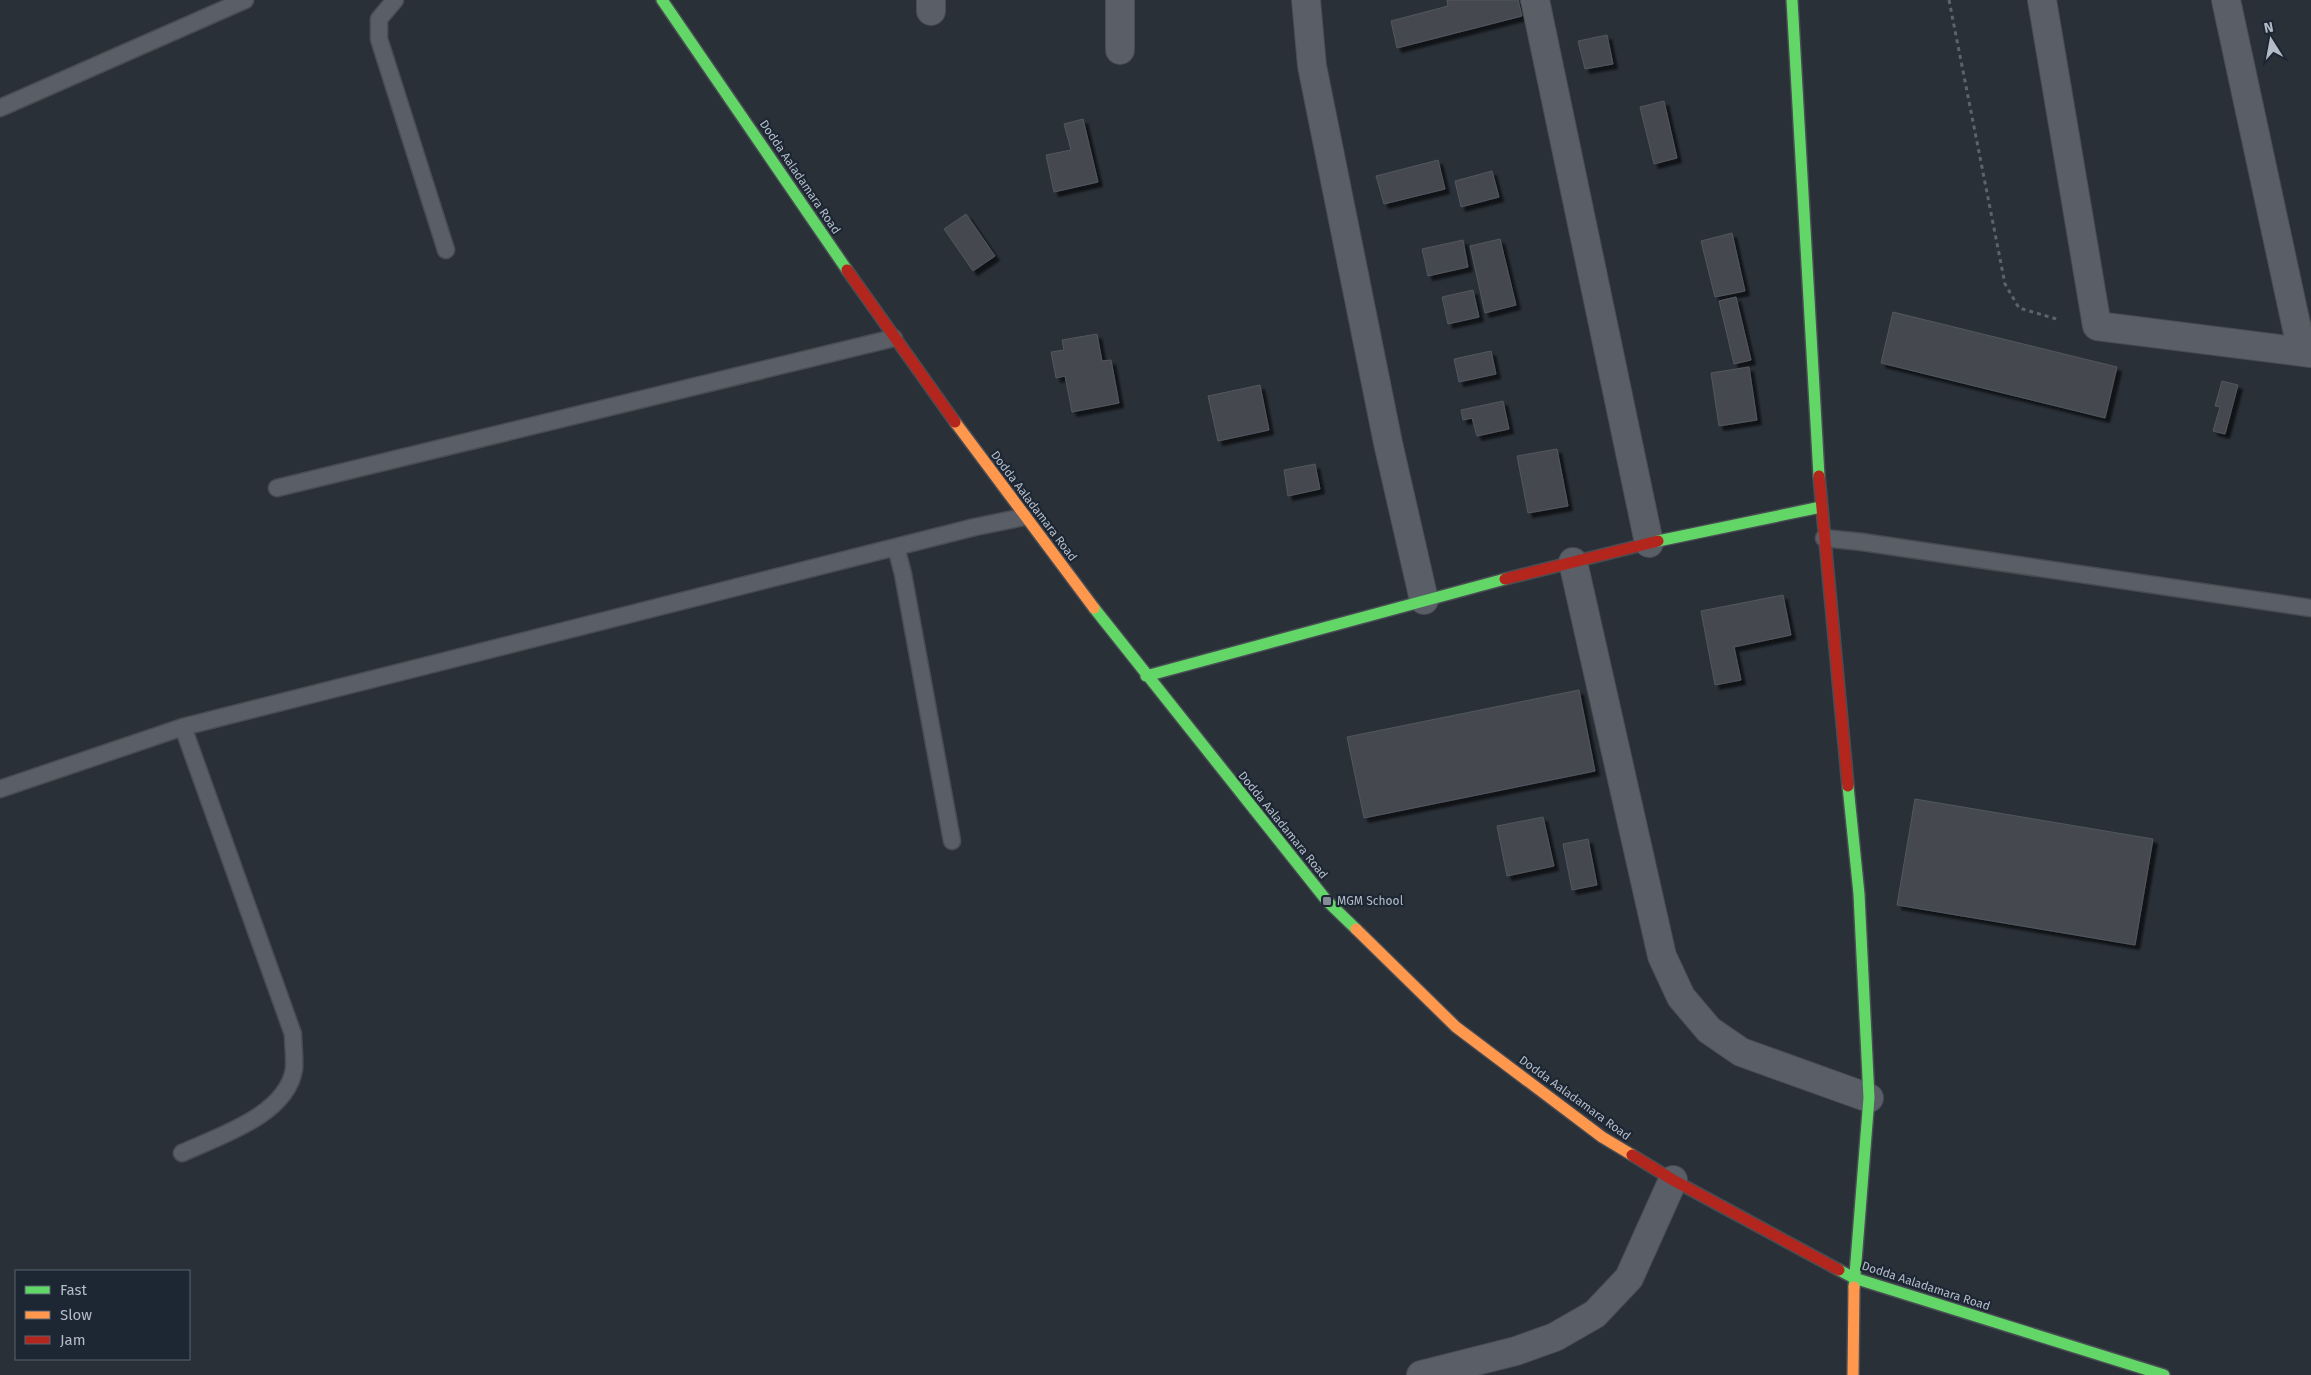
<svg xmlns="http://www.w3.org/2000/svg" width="2311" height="1375" font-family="'Fira Sans',sans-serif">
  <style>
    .building { fill: #444950; stroke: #52575f; filter: url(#shadow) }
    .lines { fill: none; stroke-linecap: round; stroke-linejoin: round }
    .lane-casing { stroke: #484c53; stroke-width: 19 }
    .street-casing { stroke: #484c53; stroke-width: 30 }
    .fast-casing { stroke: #484c53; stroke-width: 14 }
    .slow-casing { stroke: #484c53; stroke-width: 14 }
    .jam-casing { stroke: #484c53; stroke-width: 14 }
    .path { stroke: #5d636a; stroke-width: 3; stroke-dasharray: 4 4; stroke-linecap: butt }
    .lane { stroke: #5a5e66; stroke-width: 16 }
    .street { stroke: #5a5e66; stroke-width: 28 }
    .fast { stroke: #63d668; stroke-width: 11 }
    .slow { stroke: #ff974d; stroke-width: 11 }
    .jam { stroke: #b3261e; stroke-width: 11 }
    .poi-dot { fill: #848b96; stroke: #1d2633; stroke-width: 2 }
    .labels { text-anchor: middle; stroke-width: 4.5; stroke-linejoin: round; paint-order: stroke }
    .street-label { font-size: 12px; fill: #b4bcc9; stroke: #1d2633 }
    .poi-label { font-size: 12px; fill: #b4bcc9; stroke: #1d2633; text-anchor: start }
  </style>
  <defs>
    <filter id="shadow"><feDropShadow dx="4.5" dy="4.5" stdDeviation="1" flood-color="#0009"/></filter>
  </defs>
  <rect width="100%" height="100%" fill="#2a3038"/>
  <!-- building -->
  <path class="building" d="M1447 0H1518L1522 16 1397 48 1391 21 1448 6Z
    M1607 35 1613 64 1585 69 1578 41Z
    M1664 101 1677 158 1654 164 1640 107Z
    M1083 119 1098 182 1054 192 1046 155 1071 150 1064 124Z
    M1438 160 1445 189 1384 204 1376 176Z
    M1492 171 1499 197 1461 207 1455 181Z
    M966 214 995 256 973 271 944 229Z
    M1732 233 1745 291 1715 297 1701 241Z
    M1500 239 1516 305 1485 313 1470 246Z
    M1463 240 1468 267 1428 276 1422 249Z
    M1473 290 1479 317 1448 324 1442 297Z
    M1736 297 1751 360 1734 364 1719 301Z
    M1893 312 2117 367 2105 418 1881 363Z
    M1097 334 1102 361 1111 360 1119 403 1072 412 1065 376 1056 378 1051 352 1064 350 1062 340Z
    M1491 351 1496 374 1459 382 1454 359Z
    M1749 367 1757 420 1719 426 1711 373Z
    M2222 381 2238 385 2225 434 2213 431 2220 407 2215 406Z
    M1260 385 1269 430 1218 441 1208 396Z
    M1503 401 1509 429 1477 436 1472 418 1463 420 1461 410Z
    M1557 449 1568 506 1528 513 1517 456Z
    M1315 464 1320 489 1288 496 1284 470Z
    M1783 595 1791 635 1734 647 1741 680 1715 685 1701 611Z
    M1579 690 1595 771 1364 818 1347 737Z
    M1915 799 2153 839 2135 945 1897 905Z
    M1543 817 1554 866 1507 876 1497 826Z
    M1588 839 1597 885 1572 890 1563 844Z"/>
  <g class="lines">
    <defs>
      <path id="lane" d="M395 0 379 19V39L446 250
        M0 108 245 0
        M277 488 894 338
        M1824 538 1862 542 2311 608
        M896 547 903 574 952 841
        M0 789 183 727 975 527 1024 517
        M182 1153C219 1136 287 1115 294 1069 295 1058 293 1045 293 1034L183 727"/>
      <path id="street" d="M1306 0 1312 66 1388 443 1424 600
        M1535 0 1649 543
        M2042 0 2097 326 2311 353
        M2226 0 2302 352
        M931 11V0
        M1120 50V0
        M1573 562 1662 956 1681 997 1709 1030 1741 1052 1869 1098
        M1421 1375 1516 1351 1555 1337 1595 1314 1629 1278 1673 1180"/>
      <path id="fast" d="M662 0 847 270
        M1792 0 1819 476
        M1658 541 1821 507
        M1094 608 1327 901 1356 929
        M1146 676 1505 579
        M1848 786 1859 894 1869 1098 1854 1287
        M1839 1270 1854 1278 2164 1375"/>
      <path id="slow" d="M955 422 1094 608
        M1356 929 1456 1027 1602 1137 1632 1155
        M1853 1375 1854 1287"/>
      <path id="jam" d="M847 270 955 422
        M1819 476 1848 786
        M1505 579 1658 541
        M1632 1155 1673 1180 1839 1270"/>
    </defs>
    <!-- lane casing -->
    <use href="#lane" class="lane-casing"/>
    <!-- street casing -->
    <use href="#street" class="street-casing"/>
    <!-- fast casing -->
    <use href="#fast" class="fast-casing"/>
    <!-- slow casing -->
    <use href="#slow" class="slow-casing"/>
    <!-- jam casing -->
    <use href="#jam" class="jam-casing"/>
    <!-- path -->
    <path class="path" d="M1949 0 2005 284 2019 308 2060 320"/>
    <!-- lane -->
    <use href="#lane" class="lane"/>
    <!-- street -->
    <use href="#street" class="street"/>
    <!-- fast -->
    <use href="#fast" class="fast"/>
    <!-- slow -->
    <use href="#slow" class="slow"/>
    <!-- jam -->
    <use href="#jam" class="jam"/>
  </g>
  <!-- markers -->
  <rect class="poi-dot" x="1322" y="896" width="10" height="10" rx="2.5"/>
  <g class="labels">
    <!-- street labels -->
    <g class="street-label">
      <text transform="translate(800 177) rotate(56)" y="4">Dodda Aaladamara Road</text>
      <text transform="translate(1034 506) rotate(53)" y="4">Dodda Aaladamara Road</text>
      <text transform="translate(1283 825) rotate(51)" y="4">Dodda Aaladamara Road</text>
      <text transform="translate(1575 1098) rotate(36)" y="4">Dodda Aaladamara Road</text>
      <text transform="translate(1926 1286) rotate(18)" y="4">Dodda Aaladamara Road</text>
    </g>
    <!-- poi labels -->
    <g class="poi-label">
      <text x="1337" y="905">MGM School</text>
    </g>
  </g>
  <!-- legend -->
  <rect x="15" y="1270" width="175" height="90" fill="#1d2633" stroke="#59626f"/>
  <rect x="25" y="1286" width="25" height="8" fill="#63d668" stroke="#59626f"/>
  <text x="60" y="1295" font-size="15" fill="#b4bcc9">Fast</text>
  <rect x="25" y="1311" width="25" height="8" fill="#ff974d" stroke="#59626f"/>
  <text x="60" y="1320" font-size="15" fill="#b4bcc9">Slow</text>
  <rect x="25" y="1336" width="25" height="8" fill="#b3261e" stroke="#59626f"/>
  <text x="60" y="1345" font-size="15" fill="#b4bcc9">Jam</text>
  <!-- north arrow -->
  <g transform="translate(2271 40) rotate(349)" stroke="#1d2633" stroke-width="4" paint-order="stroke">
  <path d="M0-4L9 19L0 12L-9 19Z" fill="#b4bcc9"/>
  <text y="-8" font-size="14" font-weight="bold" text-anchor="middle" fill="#b4bcc9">N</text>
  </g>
</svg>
